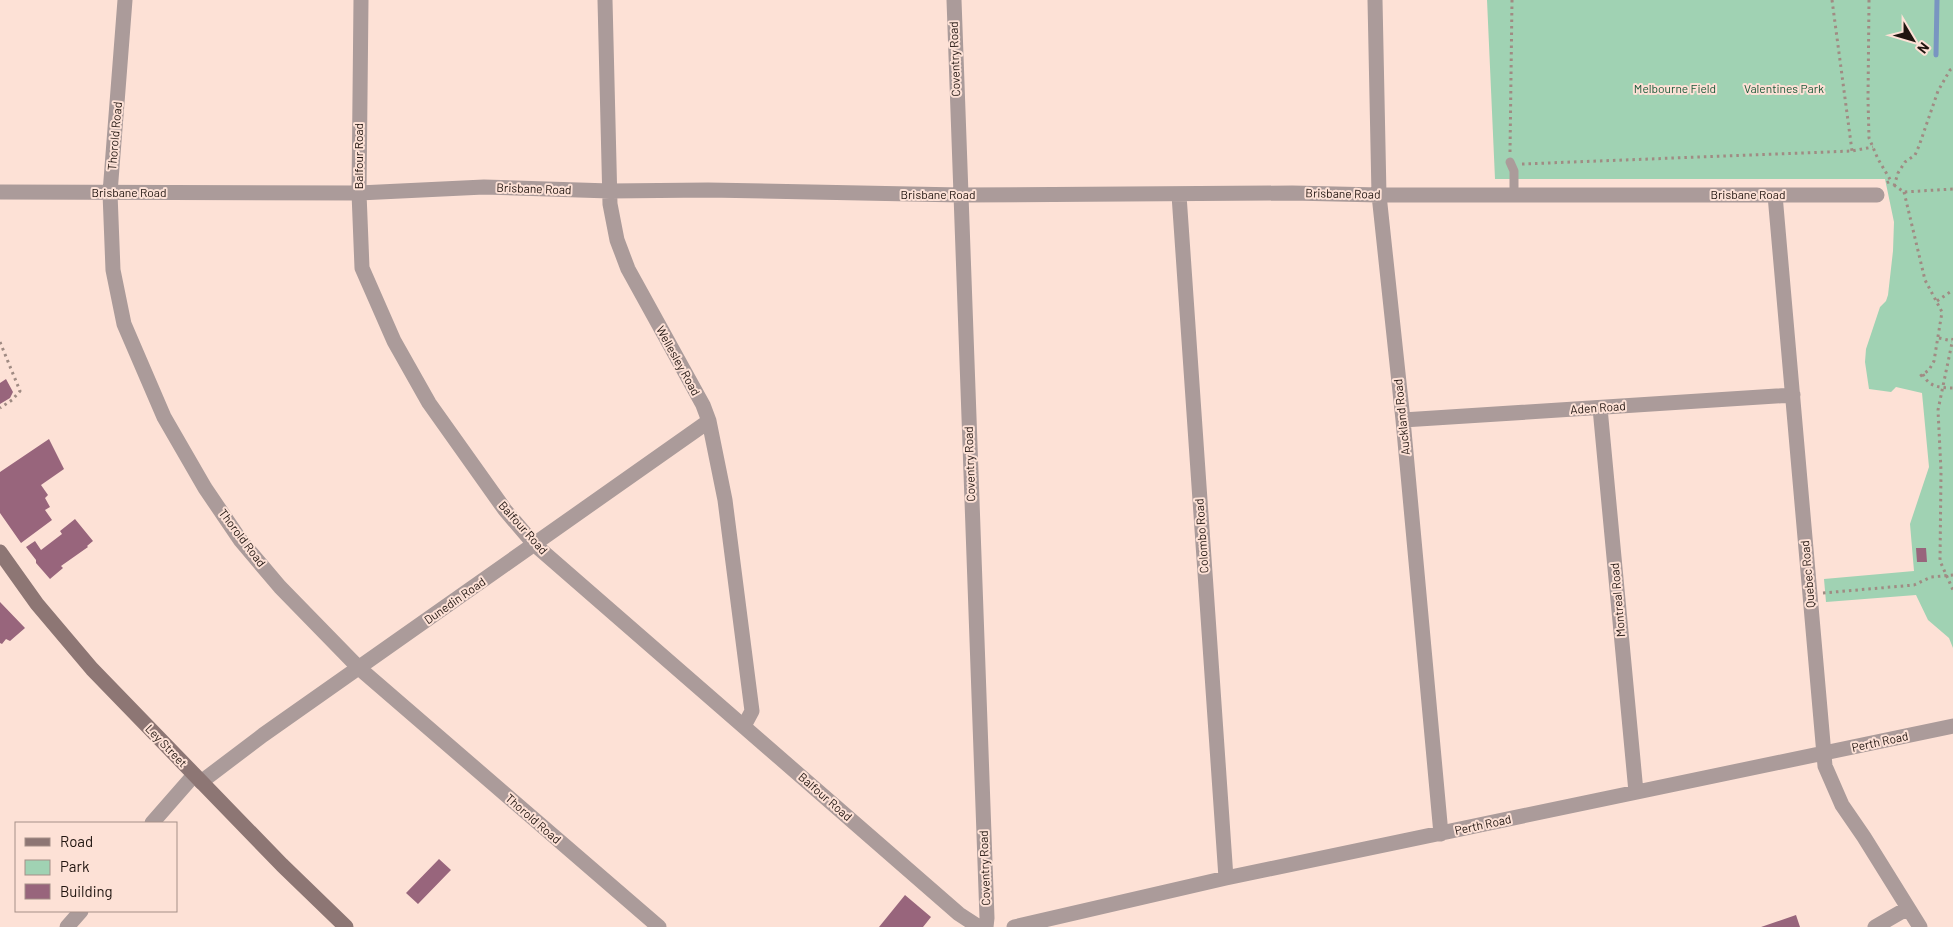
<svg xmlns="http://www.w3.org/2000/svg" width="1953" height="927" font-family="Barlow,sans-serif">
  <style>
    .green { fill: #a0d2b3 }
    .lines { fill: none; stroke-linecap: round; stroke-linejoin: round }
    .stream { stroke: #7995c1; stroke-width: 5 }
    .building { fill: #98657c }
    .path { stroke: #a08b83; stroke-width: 3; stroke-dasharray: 2.5 4; stroke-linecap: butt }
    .lane { stroke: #ab9b9a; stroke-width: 9 }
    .street { stroke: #ab9b9a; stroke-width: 15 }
    .secondary { stroke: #8d7674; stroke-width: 15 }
    .labels { text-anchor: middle; stroke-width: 4; stroke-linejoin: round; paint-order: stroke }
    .street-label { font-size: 12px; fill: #211510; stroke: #fde1d6 }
    .park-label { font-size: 12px; fill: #1a5838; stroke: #fde1d6 }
  </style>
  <rect width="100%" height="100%" fill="#fde1d6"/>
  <!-- green -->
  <path class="green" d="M1487 0H1953V648L1949 638 1928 620 1916 595 1826 602 1824 579 1914 571 1910 524 1929 467 1922 393 1896 387 1891 392 1869 389 1865 362 1866 349 1880 307 1886 301 1888 295 1893 251 1894 222 1885 179H1495Z"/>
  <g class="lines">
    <!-- stream -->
    <path class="stream" d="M1936 55 1937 0"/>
  </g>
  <!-- building -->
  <path class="building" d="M6 379 13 392 10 398 0 404V383Z
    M49 439 64 469 41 485 48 495 45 498 50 507 45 510 52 520 21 543 0 513V472Z
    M75 519 93 541 87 546 88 547 61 566 63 568 50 579 36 563V560L26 547 35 541 41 550 62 534 60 531Z
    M1916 548H1926L1927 562H1917Z
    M0 602 25 628 10 641 6 639 2 644 0 643Z
    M439 859 451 870 418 904 406 893Z
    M905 895 931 917 923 927H879Z
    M1796 915 1800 927H1761Z"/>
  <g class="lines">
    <!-- path -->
    <path class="path" d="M1832 0 1852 151
      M1869 0 1868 99 1869 138 1878 159 1891 181 1886 183
      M1510 152 1512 0
      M1522 164 1852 151 1873 147
      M1894 185 1904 192 1953 189
      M1894 186 1898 173 1905 162 1915 155 1919 146 1938 91 1950 70 1953 69
      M1904 192 1925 280 1942 312 1934 361 1929 370 1919 377
      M1937 301 1953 290
      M1939 338 1952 341
      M1953 338 1938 410 1941 471 1940 561 1953 590
      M0 342 20 391 12 400 0 408
      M1923 374C1928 387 1941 388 1953 388
      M1823 593 1914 585 1931 577 1953 575"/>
    <!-- lane -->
    <path class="lane" d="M1510 162 1514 171V195"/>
    <!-- street -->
    <path class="street" d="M125 0 110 193 113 270 124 324 164 417 205 488 241 541 280 587 359 668 659 927
      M361 0 359 193 362 268 394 341 429 403 505 510 534 544 889 853 959 914 979 927
      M605 0 610 204 617 240 628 269 703 405 709 421 725 500 752 711 744 726
      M954 0 987 918 986 927
      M1375 0 1379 195 1403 420 1441 834
      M0 192 359 193 484 187 610 191 708 190 960 195 1292 193 1379 195H1877
      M1179 195 1226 878
      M1775 195 1825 766 1842 805 1864 837 1920 927
      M1600 408 1636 792
      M1403 420 1793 395
      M201 782 263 735 709 421
      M152 823 194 775
      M67 927 81 911
      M1014 927 1226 878 1953 726
      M1875 927 1908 908"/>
    <!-- secondary -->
    <path class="secondary" d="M0 552 37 604 92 669 282 865 346 927"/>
  </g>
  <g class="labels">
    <!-- street labels -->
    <g class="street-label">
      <text transform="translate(955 59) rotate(-92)" y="4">Coventry Road</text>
      <text transform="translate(115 136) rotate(-85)" y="4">Thorold Road</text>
      <text transform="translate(359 156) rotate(-90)" y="4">Balfour Road</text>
      <text transform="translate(534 189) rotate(2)" y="4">Brisbane Road</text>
      <text x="129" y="197">Brisbane Road</text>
      <text transform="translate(1343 194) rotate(1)" y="4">Brisbane Road</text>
      <text x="938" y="199">Brisbane Road</text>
      <text x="1748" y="199">Brisbane Road</text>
      <text transform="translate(678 361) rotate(61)" y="4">Wellesley Road</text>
      <text transform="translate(1598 408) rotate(-4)" y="4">Aden Road</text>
      <text transform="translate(1402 417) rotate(-96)" y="4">Auckland Road</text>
      <text transform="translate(970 464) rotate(-92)" y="4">Coventry Road</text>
      <text transform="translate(523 528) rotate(48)" y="4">Balfour Road</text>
      <text transform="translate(1202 536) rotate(-94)" y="4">Colombo Road</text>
      <text transform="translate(242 538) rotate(53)" y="4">Thorold Road</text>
      <text transform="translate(1808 574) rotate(-95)" y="4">Quebec Road</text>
      <text transform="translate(1618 600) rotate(-95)" y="4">Montreal Road</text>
      <text transform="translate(455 601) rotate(-35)" y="4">Dunedin Road</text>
      <text transform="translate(1880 742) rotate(-12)" y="4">Perth Road</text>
      <text transform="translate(166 746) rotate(46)" y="4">Ley Street</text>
      <text transform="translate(825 797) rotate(41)" y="4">Balfour Road</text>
      <text transform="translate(533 819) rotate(41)" y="4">Thorold Road</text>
      <text transform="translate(1483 825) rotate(-12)" y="4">Perth Road</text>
      <text transform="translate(985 868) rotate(-92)" y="4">Coventry Road</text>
    </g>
    <!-- park labels -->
    <g class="park-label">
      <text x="1675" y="93">Melbourne Field</text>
      <text x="1784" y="93">Valentines Park</text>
    </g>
  </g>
  <!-- legend -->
  <rect x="15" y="822" width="162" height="90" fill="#fde1d6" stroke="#a58f87"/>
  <rect x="25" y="838" width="25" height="8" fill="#8d7674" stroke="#a58f87"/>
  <text x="60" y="847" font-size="15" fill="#211510">Road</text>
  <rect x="25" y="860" width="25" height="15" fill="#a0d2b3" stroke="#a58f87"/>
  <text x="60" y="872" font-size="15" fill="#211510">Park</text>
  <rect x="25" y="884" width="25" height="15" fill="#98657c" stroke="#a58f87"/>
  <text x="60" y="897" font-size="15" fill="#211510">Building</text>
  <!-- north arrow -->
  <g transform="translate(1913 40) rotate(128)" stroke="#fde1d6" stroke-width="4" paint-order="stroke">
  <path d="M0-4L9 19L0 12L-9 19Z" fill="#211510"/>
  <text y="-8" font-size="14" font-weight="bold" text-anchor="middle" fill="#211510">N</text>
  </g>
</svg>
